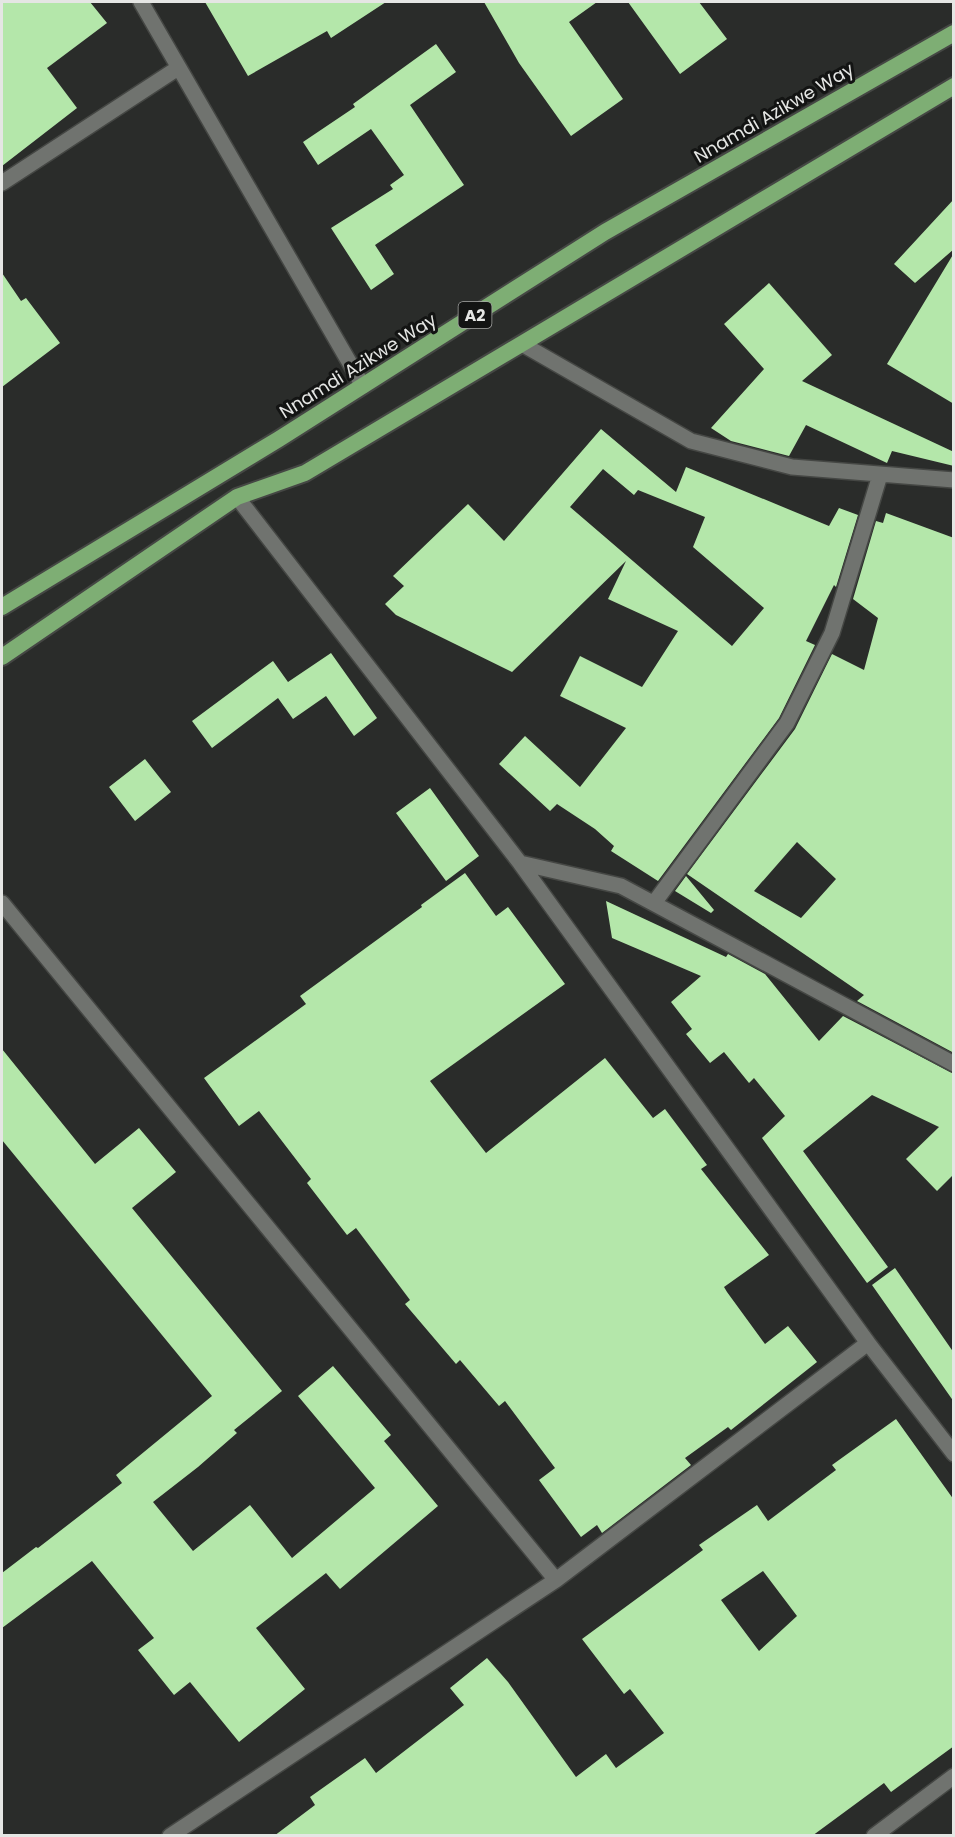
<svg xmlns="http://www.w3.org/2000/svg" width="955" height="1837" font-family="Poppins,sans-serif">
  <style>
    .building { fill: #b4e7aa; fill-rule: evenodd }
    .lines { fill: none; stroke-linecap: round; stroke-linejoin: round }
    .minor-casing { stroke: #454744; stroke-width: 18 }
    .trunk-casing { stroke: #454744; stroke-width: 20 }
    .minor { stroke: #70736f; stroke-width: 15 }
    .trunk { stroke: #7eae74; stroke-width: 16 }
    .labels { text-anchor: middle; stroke-width: 6; stroke-linejoin: round; paint-order: stroke }
    .shield { fill: #131413; stroke: #a6a7a5; stroke-width: 1.5 }
    .shield-label { font-size: 16px; font-weight: bold; fill: #e5e6e4 }
    .street-label { font-size: 18px; fill: #e5e6e4; stroke: #131413 }
  </style>
  <rect width="100%" height="100%" fill="#2a2c2a"/>
  <!-- building -->
  <path class="building" d="M2 2H90L107 23 47 68 77 108 2 166Z
    M205 2H386L331 38 327 31 248 76Z
    M484 2H597L569 22 623 99 571 136 519 63Z
    M628 2H699L727 39 680 74Z
    M436 44 456 72 410 105 464 185 375 245 394 274 371 290 331 228 393 189 390 185 404 175 371 129 318 165 303 142 355 107 353 104Z
    M954 199V249L915 283 894 264Z
    M954 253V404L887 364Z
    M2 273 21 301 26 298 60 343 2 387Z
    M769 283 832 355 802 381 954 452V466L892 451 887 463 806 425 789 456 731 441 711 428 764 369 724 324Z
    M601 429 676 492 686 467 829 526 839 508 858 515 836 587 834 585 806 641 815 645 779 718 658 881 611 851 614 846 595 829 557 804 550 811 499 764 525 736 580 787 626 728 560 696 580 656 642 687 678 631 608 599 626 561 512 672 396 615 385 604 404 586 393 576 468 504 504 541ZM603 469 634 495 638 490 705 517 693 547 764 608 732 646 570 507Z
    M886 513 954 538V1053L857 1001 864 995 687 874 795 729 832 654 864 670 878 618 853 599 876 521 883 523ZM797 842 836 879 801 918 754 891Z
    M331 653 377 718 354 736 326 696 293 719 278 698 212 748 192 721 273 661 288 682Z
    M145 759 171 792 135 821 109 787Z
    M430 788 479 856 446 881 396 813Z
    M465 873 496 916 508 907 565 984 430 1081 486 1153 605 1058 653 1118 665 1109 707 1165 701 1169 769 1255 724 1287 727 1292 765 1344 788 1326 817 1362 731 1430 728 1427 685 1458 691 1465 602 1533 597 1525 581 1537 539 1480 555 1468 505 1401 499 1406 460 1360 456 1364 405 1304 410 1300 356 1228 347 1235 307 1183 311 1179 259 1111 239 1126 204 1078 306 1004 300 996 422 907 421 905Z
    M686 876 714 910 711 913 675 891Z
    M606 901 726 957 728 954 765 974 819 1041 843 1016 954 1074V1174L937 1191 906 1159 939 1127 872 1095 803 1151 888 1267 867 1283 762 1138 785 1116 754 1078 749 1083 724 1052 710 1063 686 1034 692 1029 671 1002 701 976 612 938Z
    M2 1049 95 1164 139 1128 176 1172 132 1208 282 1391 234 1430 237 1433 198 1467 153 1502 193 1551 250 1505 292 1558 375 1488 298 1396 333 1366 391 1435 384 1441 438 1506 340 1589 326 1573 256 1628 305 1689 239 1742 190 1682 174 1695 138 1650 154 1638 92 1561 2 1628V1573L36 1547 38 1548 122 1483 116 1475 212 1396 2 1140Z
    M895 1268 954 1353V1402L872 1285Z
    M896 1419 954 1500V1746L891 1792 884 1783 812 1836H274L315 1805 310 1797 365 1758 376 1773 464 1705 450 1688 487 1658 508 1682 576 1777 606 1754 616 1768 664 1733 630 1689 624 1694 582 1639 703 1550 699 1545 757 1505 768 1521 836 1470 832 1465ZM763 1571 797 1616 759 1651 721 1600Z"/>
  <g class="lines">
    <defs>
      <path id="minor" d="M141 2 363 386
        M2 183 178 68
        M522 344 691 441 792 467 954 480
        M237 497 520 863 868 1343 954 1454
        M520 863 621 886 954 1064
        M2 903 556 1580
        M654 903 787 723 832 633 880 475
        M170 1836 556 1580 868 1343
        M874 1836 954 1776"/>
      <path id="trunk" d="M2 607 279 439 605 232 954 33
        M2 657 237 497 305 473 954 86"/>
    </defs>
    <!-- minor casing -->
    <use href="#minor" class="minor-casing"/>
    <!-- trunk casing -->
    <use href="#trunk" class="trunk-casing"/>
    <!-- minor -->
    <use href="#minor" class="minor"/>
    <!-- trunk -->
    <use href="#trunk" class="trunk"/>
  </g>
  <g class="labels">
    <!-- shield labels -->
    <rect class="shield" x="458.5" y="302" width="33" height="26" rx="4.5"/>
    <g class="shield-label">
      <text x="475" y="321">A2</text>
    </g>
    <!-- street labels -->
    <g class="street-label">
      <text transform="translate(774 113) rotate(-30)" y="6">Nnamdi Azikwe Way</text>
      <text transform="translate(358 366) rotate(-32)" y="6">Nnamdi Azikwe Way</text>
    </g>
  </g>
  <!-- border -->
  <rect width="955" height="1837" fill="none" stroke="#e5e6e4" stroke-width="6"/>
</svg>
